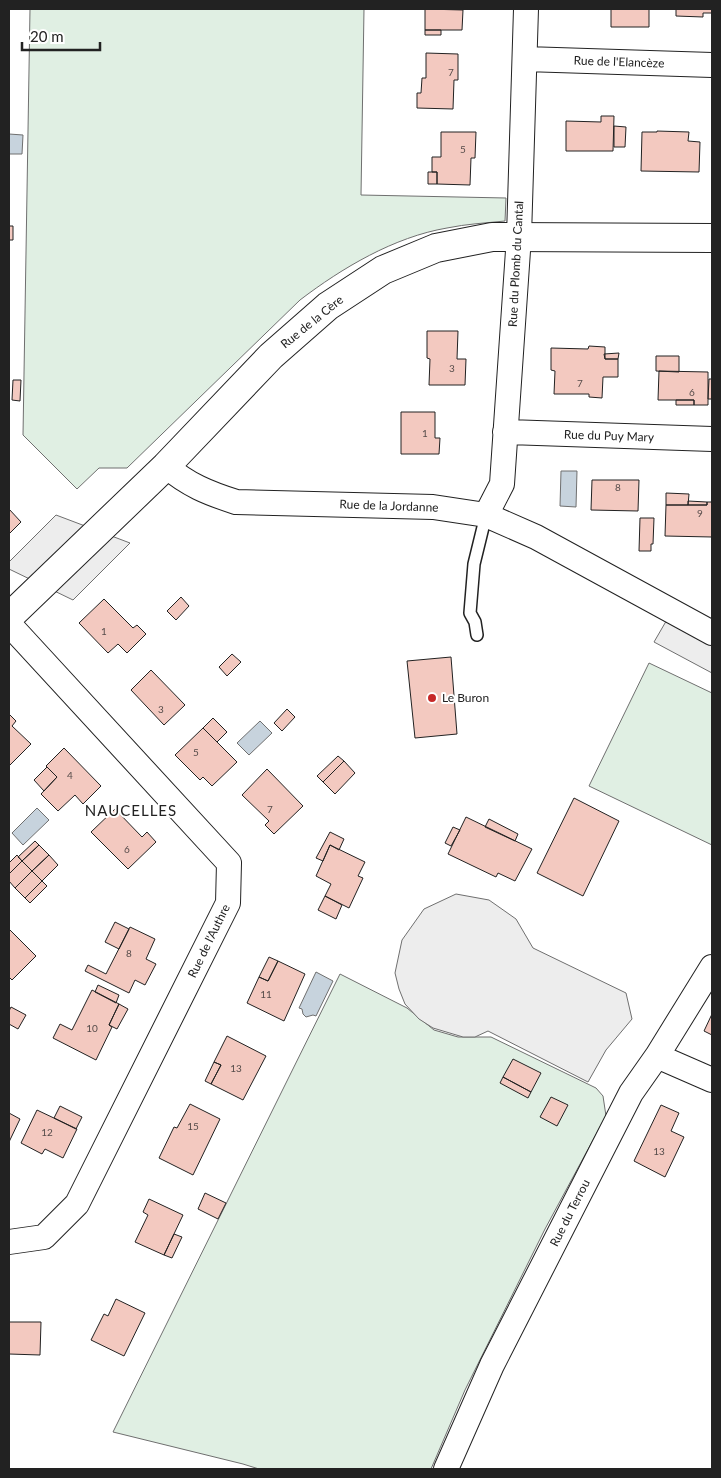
<svg xmlns="http://www.w3.org/2000/svg" width="721" height="1478" font-family="Lato,sans-serif">
  <style>
    .green { fill: #e0efe3; stroke: #6f6f6f }
    .parking { fill: #ededed; stroke: #6f6f6f }
    .water { fill: #c7d3dd; stroke: #6f6f6f }
    .building { fill: #f3c9c0; stroke: #222 }
    .lines { fill: none; stroke-linecap: round; stroke-linejoin: round }
    .lane-casing { stroke: #222; stroke-width: 14 }
    .street-casing { stroke: #222; stroke-width: 26 }
    .secondary-casing { stroke: #222; stroke-width: 30 }
    .lane { stroke: #fff; stroke-width: 11 }
    .street { stroke: #fff; stroke-width: 24 }
    .secondary { stroke: #fff; stroke-width: 28 }
    .poi-dot { fill: #c62828; stroke: #fff; stroke-width: 2 }
    .labels { text-anchor: middle; stroke-width: 4; stroke-linejoin: round; paint-order: stroke }
    .number-label { font-size: 10px; fill: #564c4a }
    .street-label { font-size: 12px; fill: #222; stroke: #fff }
    .poi-label { font-size: 12px; fill: #222; stroke: #fff; text-anchor: start }
    .quarter-label { font-size: 15px; letter-spacing: 1px; fill: #222; stroke: #fff }
  </style>
  <rect width="100%" height="100%" fill="#fff"/>
  <!-- green -->
  <path class="green" d="M30 9H364L361 195 506 198 505 221C486 223 466 224 447 228 394 237 342 268 300 300L127 468H99L77 489 23 435Z
    M649 663 712 693V845L589 786Z
    M340 974 407 1008 434 1030 458 1037H491L596 1088 603 1096 606 1116 545 1229 465 1390 431 1469H259L243 1464 113 1432Z"/>
  <!-- parking -->
  <path class="parking" d="M56 515 130 543 73 600 9 569V562Z
    M672 611 712 633V673L654 642Z
    M456 894 489 900 516 919 533 948 626 993 632 1019 606 1050 588 1082 488 1031 475 1037H463L433 1028 419 1019 405 1004 399 989 395 973 402 940 424 909Z"/>
  <!-- water -->
  <path class="water" d="M9 134 23 135 22 154H9Z
    M561 471H577L576 507 560 506Z
    M260 721 272 733 249 755 237 743Z
    M37 808 49 820 23 845 12 833Z
    M316 972 333 981 316 1016 313 1015 306 1017 303 1014 302 1009 299 1008Z"/>
  <!-- building -->
  <path class="building" d="M425 9 463 10 462 30H425Z
    M611 9H649V27H611Z
    M676 9H712V13H703V17L676 16Z
    M425 30H441V35H425Z
    M426 53 458 54V80H454L453 109 417 108V93H421L422 78H426Z
    M601 116H614L613 151H566V121L601 122Z
    M614 126 626 127 625 147H614Z
    M657 131 689 132 688 141 700 142 699 172 641 171 642 132H657Z
    M441 132H476L475 158H471L470 185 437 184V172H432V157H441Z
    M428 172H437V184H428Z
    M9 226H13V240H9Z
    M427 331H458L457 359H466L465 385H429L430 359 427 358Z
    M589 346 605 347V359H618V377H603L602 398 589 397V394H554L555 371 551 370V348L588 349Z
    M619 353 618 359H605L604 354Z
    M656 356H679V372L656 371Z
    M659 371 708 372V405H694V400H658Z
    M709 379H712V399H708Z
    M13 380H21L20 401 12 400Z
    M676 400H694V405H676Z
    M401 412H435V438H440L439 454H401Z
    M592 480H639L638 511 591 510Z
    M666 493 689 494 688 505H666Z
    M688 501 707 502V505H688Z
    M707 502H712V537L665 536 666 505H707Z
    M9 509 21 522 9 534Z
    M640 518H654L653 544H651V551H639Z
    M181 597 189 606 176 620 167 611Z
    M104 599 133 628 137 625 146 634 127 653 118 644 108 653 79 623Z
    M232 654 241 662 227 676 219 667Z
    M451 657 457 734 415 738 407 661Z
    M151 670 185 705 164 725 131 690Z
    M287 709 295 717 282 731 274 723Z
    M9 714 16 721 12 726 31 744 9 766Z
    M213 718 227 732 217 742 203 728Z
    M203 728 237 762 212 786 203 777 200 780 175 755Z
    M64 748 101 786 83 804 75 795 58 811 41 794 57 777 46 766Z
    M338 756 344 761 323 782 317 776Z
    M344 761 355 773 335 794 323 782Z
    M47 767 57 777 44 791 34 780Z
    M267 769 303 806 274 834 265 825 269 821 242 795Z
    M574 798 619 821 583 896 537 873Z
    M115 809 142 837 147 832 156 842 128 869 91 832Z
    M466 817 532 849 515 881 498 873 496 877 448 854Z
    M489 819 518 834 515 841 485 827Z
    M453 827 460 830 451 846 445 843Z
    M330 832 344 839 339 850 330 845 323 861 316 858Z
    M35 841 39 845 22 861 18 857Z
    M39 845 49 855 32 871 22 861Z
    M330 845 365 862 358 876 363 878 349 908 325 896 331 884 316 876Z
    M17 855 22 861 9 874V863Z
    M49 855 58 865 42 881 32 871Z
    M22 861 32 871 15 888 9 881V874Z
    M32 871 42 881 25 898 15 888Z
    M42 881 47 886 30 903 25 898Z
    M325 896 342 905 336 919 318 910Z
    M115 922 129 929 119 949 105 942Z
    M130 927 155 939 146 959 156 964 145 985 135 980 129 993 85 971 88 965 106 974Z
    M9 929 36 956 12 980 9 977Z
    M269 957 278 961 268 981 259 977Z
    M278 961 305 974 284 1021 247 1003 259 977 268 981Z
    M98 985 119 995 116 1003 95 992Z
    M92 990 119 1004 109 1025 112 1027 96 1060 53 1038 60 1024 72 1030Z
    M119 1004 128 1009 117 1029 109 1025Z
    M11 1007 26 1015 18 1029 9 1024V1011Z
    M712 1014V1035L704 1031Z
    M227 1036 266 1056 243 1100 211 1084 221 1065 214 1062Z
    M513 1059 541 1073 531 1092 503 1077Z
    M214 1062 221 1065 211 1084 205 1081Z
    M503 1077 531 1092 528 1098 500 1083Z
    M551 1097 568 1105 557 1126 540 1117Z
    M190 1104 220 1119 193 1175 159 1158 174 1127 177 1128Z
    M661 1105 679 1113 671 1131 684 1137 665 1177 634 1161Z
    M60 1106 82 1117 76 1129 54 1118Z
    M37 1110 77 1129 63 1158 45 1149 42 1154 21 1143Z
    M9 1113 20 1119 9 1142Z
    M205 1193 226 1203 218 1219 198 1209Z
    M149 1199 183 1215 164 1255 135 1242 148 1215 143 1212Z
    M174 1234 182 1237 172 1258 164 1255Z
    M116 1299 145 1313 124 1356 91 1340 104 1314 108 1316Z
    M9 1322H41L40 1355 9 1354Z"/>
  <g class="lines">
    <defs>
      <path id="lane" d="M477 635 475 622 470 613 474 564 486 515"/>
      <path id="street" d="M525 59 712 65
        M505 432 712 439
        M166 466C188 485 208 493 236 502L433 507 486 515 536 537 712 633
        M486 515 502 484 519 236 526 9
        M9 624 229 863 228 903 77 1204 44 1237 9 1242
        M657 1056 712 1080
        M446 1469 492 1365 631 1093 657 1056 712 967"/>
      <path id="secondary" d="M9 617 166 466 271 356 328 306 383 270 436 248 492 237 712 238"/>
    </defs>
    <!-- lane casing -->
    <use href="#lane" class="lane-casing"/>
    <!-- street casing -->
    <use href="#street" class="street-casing"/>
    <!-- secondary casing -->
    <use href="#secondary" class="secondary-casing"/>
    <!-- lane -->
    <use href="#lane" class="lane"/>
    <!-- street -->
    <use href="#street" class="street"/>
    <!-- secondary -->
    <use href="#secondary" class="secondary"/>
  </g>
  <!-- markers -->
  <circle class="poi-dot" cx="432" cy="698" r="5"/>
  <g class="labels">
    <!-- number labels -->
    <g class="number-label">
      <text x="451" y="76">7</text>
      <text x="463" y="153">5</text>
      <text x="452" y="372">3</text>
      <text x="580" y="387">7</text>
      <text x="692" y="396">6</text>
      <text x="425" y="437">1</text>
      <text x="618" y="491">8</text>
      <text x="700" y="517">9</text>
      <text x="104" y="635">1</text>
      <text x="161" y="713">3</text>
      <text x="196" y="756">5</text>
      <text x="70" y="779">4</text>
      <text x="270" y="813">7</text>
      <text x="127" y="853">6</text>
      <text x="129" y="957">8</text>
      <text x="266" y="998">11</text>
      <text x="92" y="1032">10</text>
      <text x="236" y="1072">13</text>
      <text x="193" y="1130">15</text>
      <text x="47" y="1136">12</text>
      <text x="659" y="1155">13</text>
    </g>
    <!-- street labels -->
    <g class="street-label">
      <text transform="translate(619 62) rotate(2)" y="4">Rue de l'Elancèze</text>
      <text transform="translate(516 264) rotate(-87)" y="4">Rue du Plomb du Cantal</text>
      <text transform="translate(312 322) rotate(-39)" y="4">Rue de la Cère</text>
      <text transform="translate(609 436) rotate(2)" y="4">Rue du Puy Mary</text>
      <text transform="translate(389 506) rotate(2)" y="4">Rue de la Jordanne</text>
      <text transform="translate(209 941) rotate(-64)" y="4">Rue de l'Authre</text>
      <text transform="translate(570 1213) rotate(-63)" y="4">Rue du Terrou</text>
    </g>
    <!-- poi labels -->
    <g class="poi-label">
      <text x="442" y="702">Le Buron</text>
    </g>
    <!-- quarter labels -->
    <g class="quarter-label">
      <text x="131" y="816">NAUCELLES</text>
    </g>
  </g>
  <!-- border -->
  <rect width="721" height="1478" fill="none" stroke="#222222" stroke-width="20"/>
  <!-- scale -->
  <path d="M22 42v8h78v-8" fill="none" stroke="#222222" stroke-width="2.5"/>
  <text x="30" y="42" font-size="15" fill="#222222" stroke="#ffffff" stroke-width="4" paint-order="stroke">20 m</text>
</svg>
